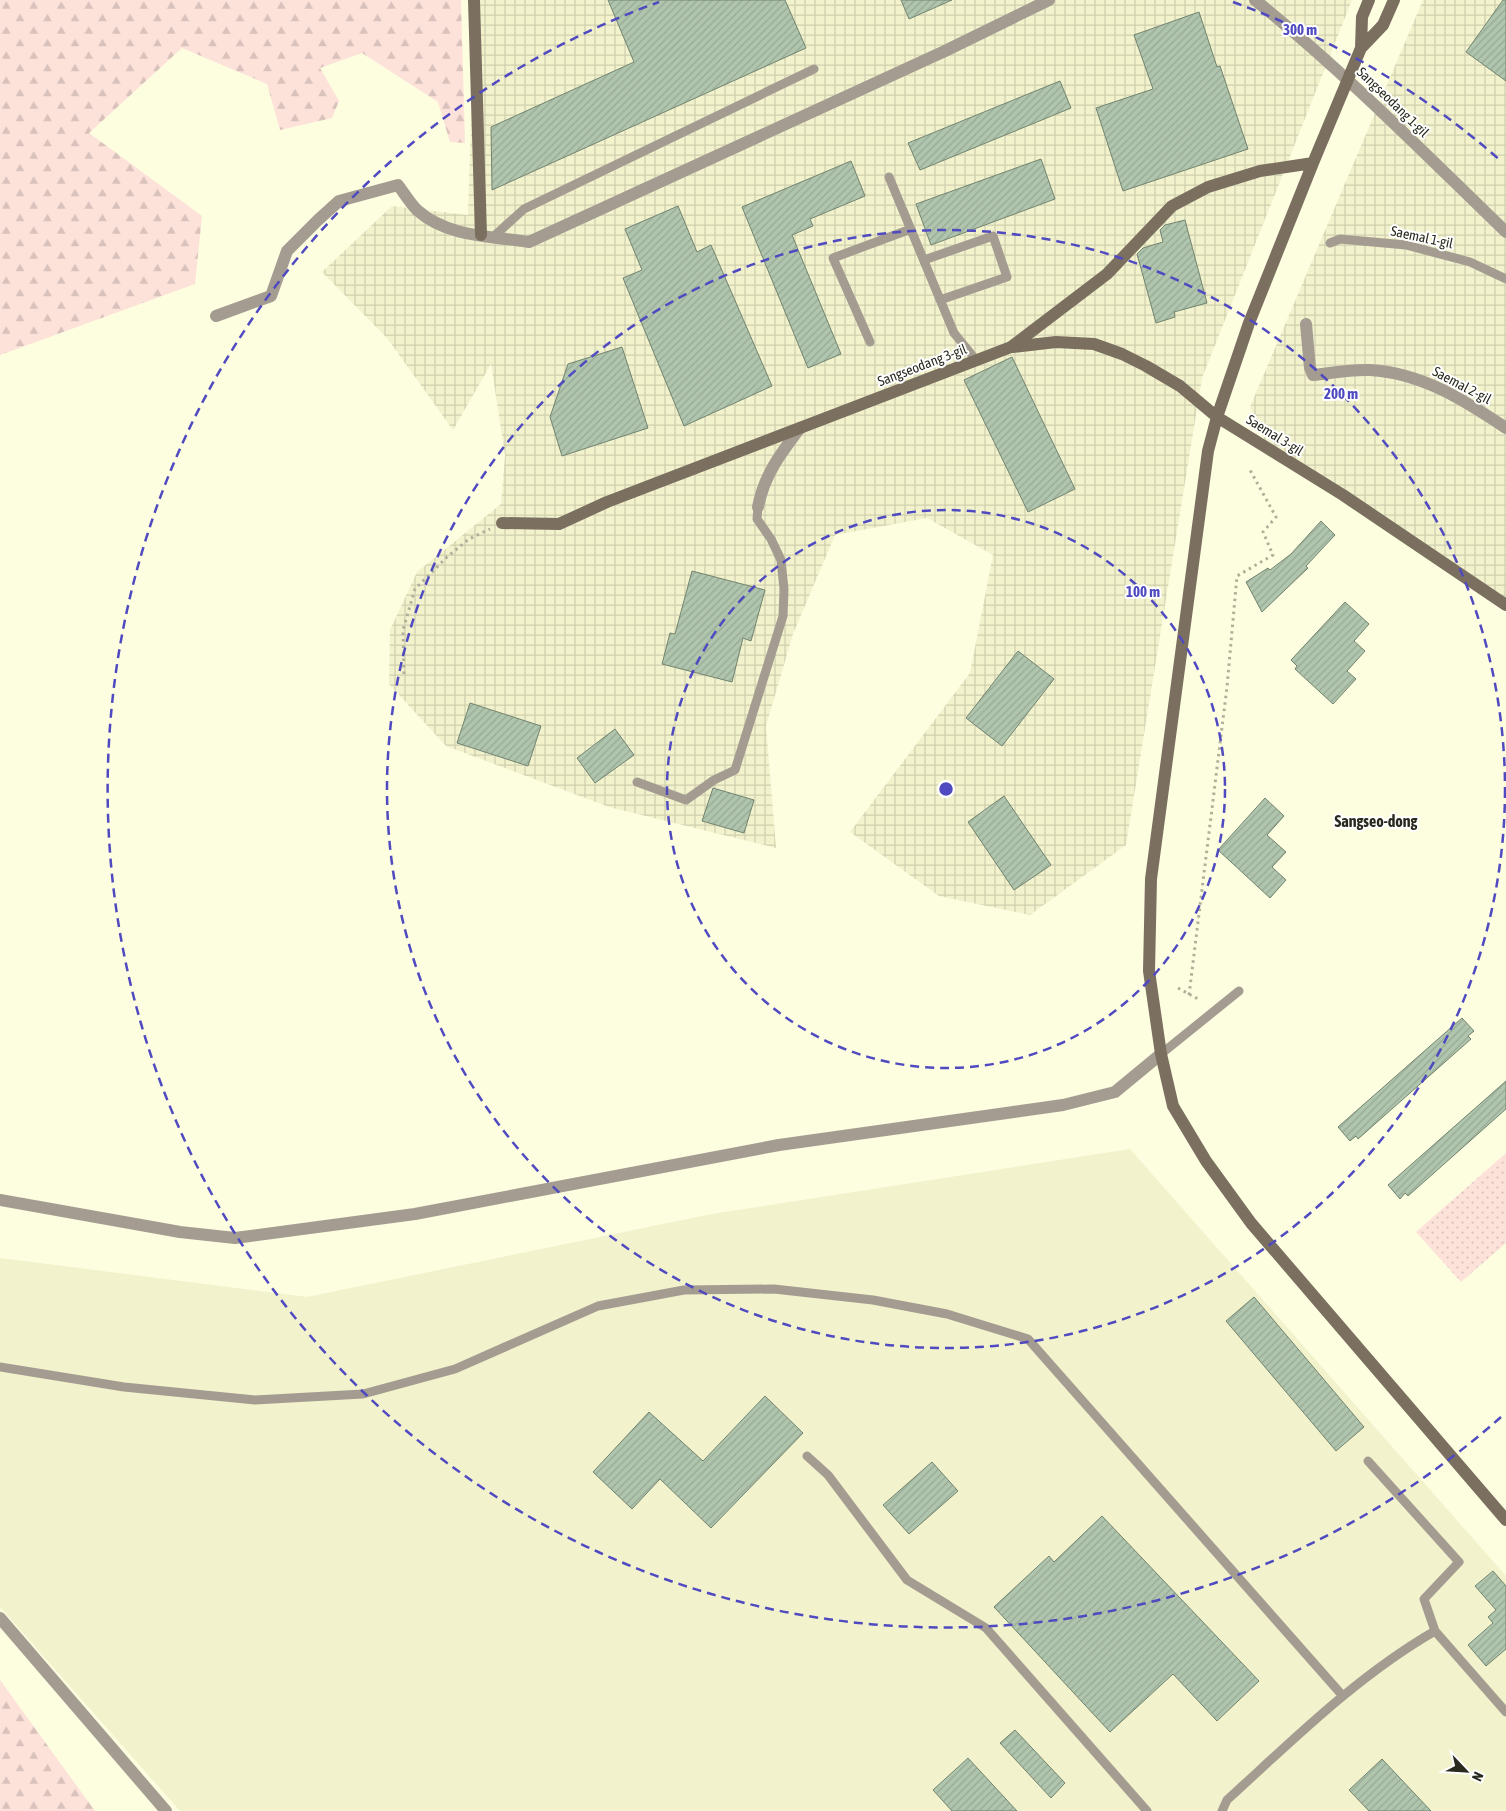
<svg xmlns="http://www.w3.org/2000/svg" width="1506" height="1811" font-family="'Asap Condensed',sans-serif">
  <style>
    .built { fill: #f2f2cd }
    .industrial { fill: url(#industrial-grid) }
    .forest { fill: url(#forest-firs) }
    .park { fill: url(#park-dots) }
    .building { fill: url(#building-hatch); stroke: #72846f }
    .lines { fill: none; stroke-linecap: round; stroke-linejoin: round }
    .path { stroke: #b0b09a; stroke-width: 3; stroke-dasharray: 2.5 4; stroke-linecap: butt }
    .lane { stroke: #a49c91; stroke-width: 9 }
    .street { stroke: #a49c91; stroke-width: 12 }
    .secondary { stroke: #7b6f60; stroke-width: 12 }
    .ring { fill: none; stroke: #504ac1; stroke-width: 2.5; stroke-dasharray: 9 6 }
    .labels { text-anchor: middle; stroke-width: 4; stroke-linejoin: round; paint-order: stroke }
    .street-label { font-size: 14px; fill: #29291e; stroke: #fff }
    .quarter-label { font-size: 16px; font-weight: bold; fill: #29291e; stroke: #fff }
    .centre { fill: #504ac1; stroke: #fff; stroke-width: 2.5 }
    .ring-label { font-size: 15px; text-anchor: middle; font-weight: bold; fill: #504ac1; stroke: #fff; stroke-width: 4; stroke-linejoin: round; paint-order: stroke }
  </style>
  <defs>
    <pattern id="industrial-grid" width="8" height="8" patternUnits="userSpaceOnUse" patternTransform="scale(1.25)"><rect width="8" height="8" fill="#f2f2cd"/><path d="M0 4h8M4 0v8" fill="none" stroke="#d0d0b0"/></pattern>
    <pattern id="forest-firs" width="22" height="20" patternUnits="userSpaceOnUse" patternTransform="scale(1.25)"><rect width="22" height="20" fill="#fde2da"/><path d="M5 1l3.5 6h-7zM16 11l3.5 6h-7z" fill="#d9c2bb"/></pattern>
    <pattern id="park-dots" width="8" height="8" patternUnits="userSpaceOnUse" patternTransform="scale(1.25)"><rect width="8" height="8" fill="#fde2da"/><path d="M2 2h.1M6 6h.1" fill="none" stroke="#d9c2bb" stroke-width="1.8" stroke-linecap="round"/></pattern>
    <pattern id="building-hatch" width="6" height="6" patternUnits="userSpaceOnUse" patternTransform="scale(1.25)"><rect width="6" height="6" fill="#b0c5ad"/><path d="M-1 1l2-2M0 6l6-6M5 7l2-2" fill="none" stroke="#97a994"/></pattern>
  </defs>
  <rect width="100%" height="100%" fill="#fdfde0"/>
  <!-- built -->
  <path class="built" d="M1130 1149 1506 1576V1811H180L0 1607V1258L307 1297 712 1214Z"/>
  <!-- industrial -->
  <path class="industrial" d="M475 0H1352L1202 378 1126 845 1030 915 939 896 850 832 970 673 993 555 927 518 835 535 793 634 766 726 776 848 609 807 446 746 389 684 390 630 417 572 501 504 505 455 491 364 453 430 387 338 322 272 392 206 468 215Z
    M1423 0H1506V605L1265 441 1250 407Z"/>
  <!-- forest -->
  <path class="forest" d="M0 0H461L465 143 450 142 438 102 362 53 320 68 339 101 332 118 280 130 267 84 182 48 89 133 202 216 195 284 0 355Z
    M0 1680 95 1811H0Z"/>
  <!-- park -->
  <path class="park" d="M1506 1153V1243L1461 1282 1416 1232Z"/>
  <!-- building -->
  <path class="building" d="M608 0H785L806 48 492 190 491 127 634 62Z
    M901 0H952L909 19Z
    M1503 0H1506V81L1466 52Z
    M1199 12 1217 67 1220 66 1248 149 1123 191 1096 108 1153 89 1134 35Z
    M1060 81 1071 108 920 170 908 143Z
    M1041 159 1055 199 931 245 916 204Z
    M851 161 865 196 810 219 813 226 792 235 841 354 808 368 742 207Z
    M678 206 697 252 711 245 772 386 684 426 623 278 642 270 625 229Z
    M1185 220 1207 303 1174 312 1175 317 1156 323 1137 254 1143 248 1163 242 1160 230 1165 225Z
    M622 347 648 428 562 456 550 417 568 364Z
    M1012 357 1075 489 1028 512 964 380Z
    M1321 521 1335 535 1306 566 1308 568 1262 612 1246 582 1268 568 1270 570 1291 554Z
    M692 571 765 590 751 641 743 638 732 682 662 664 670 633 675 634Z
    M1345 602 1369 624 1354 641 1365 651 1347 671 1356 679 1333 704 1295 669 1297 666 1291 660Z
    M1018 651 1054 679 1002 746 966 718Z
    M470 703 541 726 528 766 457 743Z
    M615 729 634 755 595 783 577 758Z
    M713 788 754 800 744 833 702 821Z
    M1004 796 1051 865 1014 890 968 822Z
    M1265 798 1284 816 1267 835 1286 852 1272 867 1286 880 1270 898 1218 850Z
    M1462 1018 1474 1031 1468 1036 1471 1039 1358 1139 1356 1136 1350 1141 1338 1127Z
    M1506 1081V1109L1408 1196 1405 1193 1400 1199 1388 1185Z
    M1254 1297 1364 1427 1336 1451 1226 1321Z
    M765 1396 803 1433 711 1528 660 1479 632 1509 593 1472 649 1412 703 1461Z
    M932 1462 958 1491 909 1534 883 1505Z
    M1102 1516 1259 1681 1217 1721 1173 1674 1110 1732 994 1607 1049 1556 1054 1562Z
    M1493 1571 1506 1586V1649L1486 1666 1468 1645 1493 1623 1488 1617 1496 1610 1475 1586Z
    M1015 1730 1065 1783 1051 1798 1000 1743Z
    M968 1758 1017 1811H952L933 1790Z
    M1382 1759 1431 1811H1369L1349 1790Z"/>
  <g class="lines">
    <!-- path -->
    <path class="path" d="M404 674 403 630 415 589 447 557 469 539 490 529
      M1178 988 1200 1000
      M1189 995 1227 687 1237 576 1273 555 1263 532 1276 517 1250 470"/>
    <!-- lane -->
    <path class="lane" d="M889 177 954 333 976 360
      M493 237 524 209 814 69
      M1330 243 1340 239 1406 245 1470 262 1506 279
      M924 260 993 236 1007 277 940 300
      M870 342 833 258 911 229
      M637 782 686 800 714 780 735 770 783 616 784 589 781 560 771 539 757 519 758 507
      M1161 1054 1239 991
      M0 1367 124 1387 255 1400 363 1394 455 1369 598 1306 684 1290 774 1289 873 1300 947 1314 1028 1339 1342 1695
      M807 1456 828 1475 907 1580 986 1628 1147 1811
      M1368 1461 1459 1562 1424 1599 1435 1631 1506 1712
      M1222 1811 1227 1800C1293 1740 1357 1676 1435 1631"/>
    <!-- street -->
    <path class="street" d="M1255 0C1344 71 1424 153 1506 232
      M216 316 271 296 287 251 318 220 339 201 398 185C404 193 410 203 417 210 447 237 490 236 529 242L945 51 1049 0
      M1306 324 1310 368 1313 375C1332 373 1351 369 1370 370 1422 373 1464 400 1506 428
      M758 507C764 475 781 453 800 428
      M0 1200 180 1232 235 1238 415 1214 779 1145 1063 1105 1115 1092 1161 1054
      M0 1618 166 1811"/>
    <!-- secondary -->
    <path class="secondary" d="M474 0 481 235
      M1394 0 1383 25 1361 48 1313 163 1249 323 1217 417 1208 451 1151 879 1149 971 1161 1054 1173 1106 1206 1161 1251 1223 1506 1520
      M1361 48 1362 17 1369 0
      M1013 347 1056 342 1094 344 1122 354 1146 366 1180 386 1217 417 1343 495 1506 605
      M502 523 559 524 607 502 1011 347 1107 274 1172 206 1208 187 1260 171 1313 163"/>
  </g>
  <!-- distance rings -->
  <g class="ring">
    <circle cx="946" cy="789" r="279"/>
    <circle cx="946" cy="789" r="559"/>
    <path d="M1501 1417A838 838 0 1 1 659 2M1233 2A838 838 0 0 1 1501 161"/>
  </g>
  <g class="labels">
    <!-- street labels -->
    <g class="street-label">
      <text transform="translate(1393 102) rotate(44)" y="5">Sangseodang 1-gil</text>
      <text transform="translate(1422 237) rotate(12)" y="5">Saemal 1-gil</text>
      <text transform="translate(922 365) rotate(-21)" y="5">Sangseodang 3-gil</text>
      <text transform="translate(1462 385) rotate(28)" y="5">Saemal 2-gil</text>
      <text transform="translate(1275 435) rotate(32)" y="5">Saemal 3-gil</text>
    </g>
    <!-- quarter labels -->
    <g class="quarter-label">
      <text x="1376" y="827">Sangseo-dong</text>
    </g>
  </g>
  <circle cx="946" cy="789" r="8" class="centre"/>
  <g class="ring-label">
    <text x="1300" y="35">300 m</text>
    <text x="1341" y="399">200 m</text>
    <text x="1143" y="597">100 m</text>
  </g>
  <!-- north arrow -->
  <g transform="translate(1466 1771) rotate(115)" stroke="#ffffff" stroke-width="4" paint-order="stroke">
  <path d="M0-4L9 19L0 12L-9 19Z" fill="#29291e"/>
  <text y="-8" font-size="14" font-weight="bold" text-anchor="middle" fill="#29291e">N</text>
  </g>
</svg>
